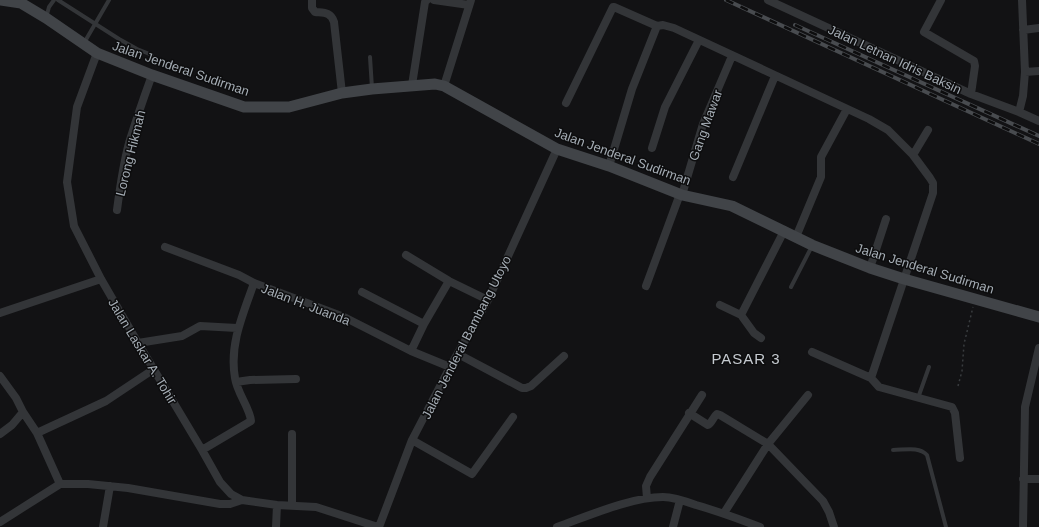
<svg xmlns="http://www.w3.org/2000/svg" width="1039" height="527" font-family="Arial,sans-serif">
  <style>
    .lines { fill: none; stroke-linecap: round; stroke-linejoin: round }
    .path { stroke: #393c3f; stroke-width: 1.5; stroke-dasharray: 2 3; stroke-linecap: butt }
    .service { stroke: #333538; stroke-width: 4 }
    .minor { stroke: #333538; stroke-width: 8 }
    .secondary { stroke: #414448; stroke-width: 11 }
    .rail-casing { stroke: #484b4f; stroke-width: 4 }
    .rail { stroke: #0d0d0e; stroke-width: 2.5; stroke-dasharray: 8; stroke-linecap: butt }
    .labels { text-anchor: middle; stroke-width: 3; stroke-linejoin: round; paint-order: stroke }
    .street-label { font-size: 13px; fill: #a4acb4; stroke: #0d0d0e }
    .quarter-label { font-size: 15px; letter-spacing: 1px; fill: #c5cad0; stroke: #0d0d0e }
  </style>
  <rect width="100%" height="100%" fill="#121214"/>
  <g class="lines">
    <!-- path -->
    <path class="path" d="M958 386 962 371 964 344 973 307"/>
    <!-- service -->
    <path class="service" d="M58 0 119 39 137 49 152 55
      M46 18 49 7 54 0
      M84 43 109 0
      M370 57 372 88
      M791 287 812 246
      M918 398 929 367
      M893 450C904 450 919 446 927 455L946 527"/>
    <!-- minor -->
    <path class="minor" d="M312 0V8L315 12C324 13 331 12 334 22L342 93
      M434 0 469 5
      M768 0 971 94 1019 112 1039 121
      M941 0 924 32 974 61 975 66 971 94
      M1023 30 1039 28
      M97 53 77 107 67 182 74 226 101 279 138 343 202 450 220 482 231 494 242 500 277 505 316 507 378 527
      M1025 72 1039 71
      M412 85 425 2 427 0
      M444 86 471 0
      M566 103 613 7H614L657 26
      M1019 112 1023 96 1025 72 1022 0
      M652 148 665 107 699 40
      M913 155 928 130
      M609 166 632 89 657 26 663 25 674 28 869 119 888 130 913 155 930 178 933 183V193L871 378
      M733 177 775 76
      M682 195 703 124 732 56
      M117 210C120 187 123 165 129 143 136 120 144 97 152 75
      M796 237 821 177V157L847 109
      M165 247 239 275 254 283 344 317 411 351 450 367
      M406 255 449 281 488 300
      M870 268 886 219
      M646 286 680 194
      M362 292 424 324
      M720 305 741 315 784 231
      M0 313 101 279
      M741 315 754 333 761 338
      M138 343 182 336 200 326 237 328
      M411 351 424 324 449 281
      M812 352 871 378 879 387 952 407 955 413 960 458
      M458 354 522 388H526L531 386 564 356
      M0 376 16 398 23 412 12 425 0 434
      M236 382 250 380 296 379
      M23 412 37 433 60 484
      M689 413 708 425C712 423 713 417 717 414L720 415 768 444 823 501 829 512 834 527
      M37 433 106 401 154 369
      M412 440 472 474 513 417
      M202 450 251 421C250 408 237 393 235 378 229 345 243 314 254 283
      M1023 479H1039
      M647 498 646 486 650 477 702 395
      M292 505V434
      M724 513 768 444 808 395
      M0 522 60 484H88L128 488 220 504H230L242 500
      M103 527 110 486
      M276 527 277 505
      M379 527 412 440 450 367 488 300 557 149
      M557 527C588 516 631 497 663 497 674 497 685 501 696 505 717 511 739 519 760 527
      M673 527 680 500
      M1023 527 1025 407 1039 348"/>
    <!-- secondary -->
    <path class="secondary" d="M1 0 21 3 46 18 97 53 152 75 244 107H289L342 93 372 89 435 84 444 86 557 149 609 166 682 195 732 206 812 245 870 268 904 279 1039 317"/>
    <defs>
      <path id="rail" d="M726 0 1039 144
        M795 25 1039 136"/>
    </defs>
    <!-- rail casing -->
    <use href="#rail" class="rail-casing"/>
    <!-- rail -->
    <use href="#rail" class="rail"/>
  </g>
  <g class="labels">
    <!-- street labels -->
    <g class="street-label">
      <text transform="translate(895 59) rotate(25)" y="5">Jalan Letnan Idris Baksin</text>
      <text transform="translate(181 68) rotate(19)" y="5">Jalan Jenderal Sudirman</text>
      <text transform="translate(705 125) rotate(-70)" y="5">Gang Mawar</text>
      <text transform="translate(130 153) rotate(-76)" y="5">Lorong Hikmah</text>
      <text transform="translate(623 156) rotate(20)" y="5">Jalan Jenderal Sudirman</text>
      <text transform="translate(925 268) rotate(17)" y="5">Jalan Jenderal Sudirman</text>
      <text transform="translate(306 304) rotate(21)" y="5">Jalan H. Juanda</text>
      <text transform="translate(466 337) rotate(-63)" y="5">Jalan Jenderal Bambang Utoyo</text>
      <text transform="translate(143 351) rotate(59)" y="5">Jalan Laskar A. Tohir</text>
    </g>
    <!-- quarter labels -->
    <g class="quarter-label">
      <text x="746" y="364">PASAR 3</text>
    </g>
  </g>
</svg>
